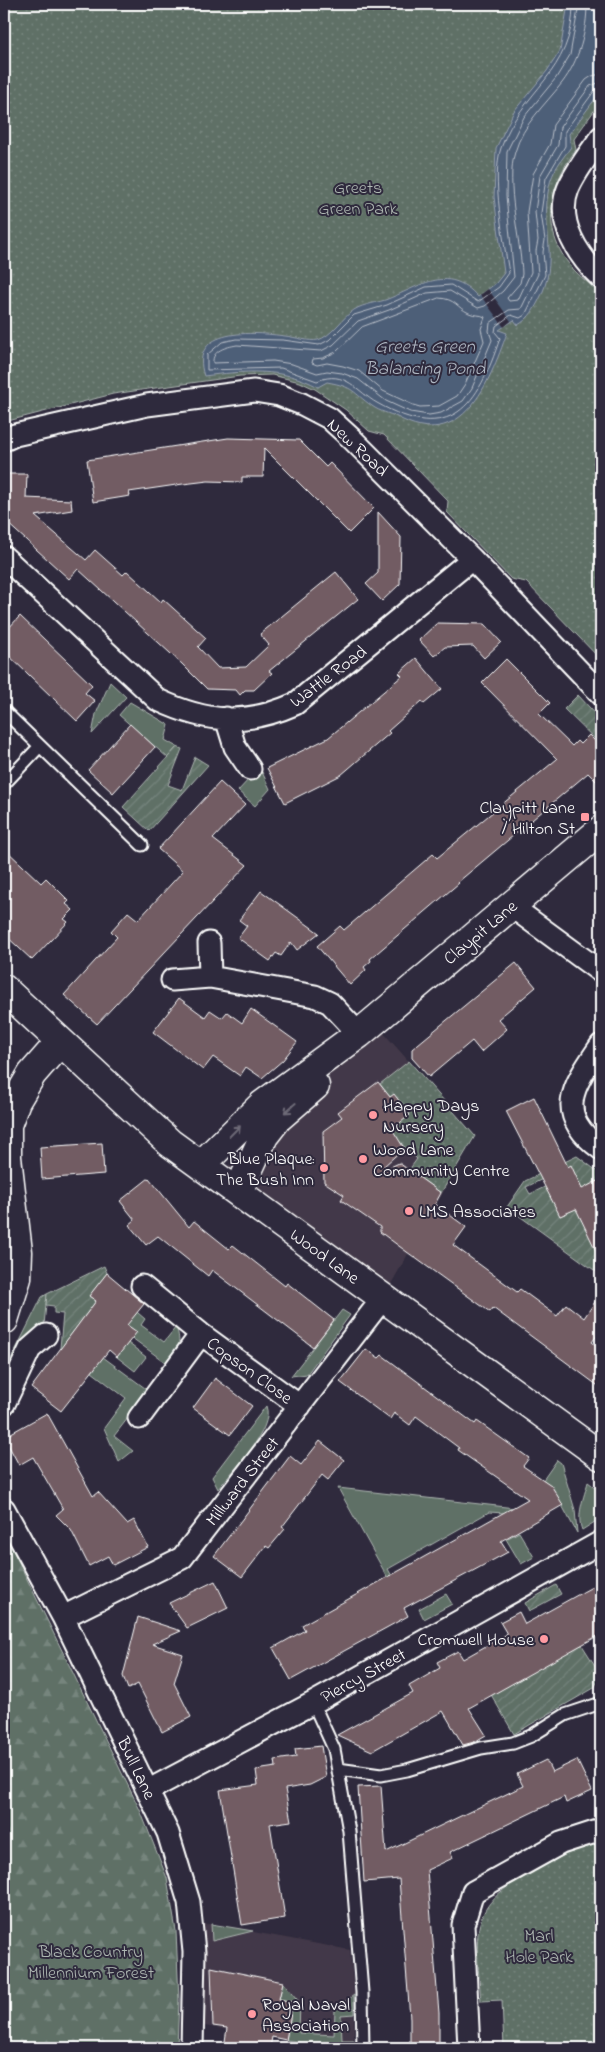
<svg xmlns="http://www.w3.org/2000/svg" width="605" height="2052" font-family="'Indie Flower',sans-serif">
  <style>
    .built { fill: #433948 }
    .grass { fill: #5e6f66; stroke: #aeb7b2 }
    .forest { fill: url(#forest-firs); stroke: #aeb7b2 }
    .park { fill: url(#park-dots); stroke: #aeb7b2 }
    .garden { fill: url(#garden-furrows); stroke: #aeb7b2 }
    .water { fill: #4e5f78; stroke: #959fae }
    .pier { fill: #2f2a3d }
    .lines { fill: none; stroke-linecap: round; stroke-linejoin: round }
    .shore { stroke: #b8bfc9; stroke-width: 1 }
    .building { fill: #725b63; stroke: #fff }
    .lane-casing { stroke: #fff; stroke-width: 15 }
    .street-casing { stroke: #fff; stroke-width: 25 }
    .secondary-casing { stroke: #fff; stroke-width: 31 }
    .lane { stroke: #2f2a3d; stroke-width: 11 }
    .street { stroke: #2f2a3d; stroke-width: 21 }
    .secondary { stroke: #2f2a3d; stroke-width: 28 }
    .oneway { stroke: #6d6a77 }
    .poi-dot { fill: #ff9aa2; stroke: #2f2a3d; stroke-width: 2 }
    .labels { text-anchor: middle; stroke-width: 4; stroke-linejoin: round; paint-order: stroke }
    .park-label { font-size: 18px; fill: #aeb7b2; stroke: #2f2a3d }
    .street-label { font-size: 18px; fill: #fff; stroke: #2f2a3d }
    .poi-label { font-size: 18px; fill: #fff; stroke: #2f2a3d; text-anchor: start }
    .water-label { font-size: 19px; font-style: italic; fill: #afb7c2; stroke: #2f2a3d }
  </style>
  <defs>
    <pattern id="forest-firs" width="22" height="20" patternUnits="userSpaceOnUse" patternTransform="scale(1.25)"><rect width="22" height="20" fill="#5e6f66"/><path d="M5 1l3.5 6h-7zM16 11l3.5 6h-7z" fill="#76857d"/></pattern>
    <pattern id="park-dots" width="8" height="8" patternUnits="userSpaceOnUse" patternTransform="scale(1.25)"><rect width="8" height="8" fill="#5e6f66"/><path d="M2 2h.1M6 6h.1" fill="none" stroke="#76857d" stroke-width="1.8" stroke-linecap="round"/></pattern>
    <pattern id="garden-furrows" width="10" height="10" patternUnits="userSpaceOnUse" patternTransform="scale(1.25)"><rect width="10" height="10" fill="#5e6f66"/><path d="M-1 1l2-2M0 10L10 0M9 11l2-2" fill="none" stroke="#76857d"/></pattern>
  </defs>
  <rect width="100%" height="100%" fill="#2f2a3d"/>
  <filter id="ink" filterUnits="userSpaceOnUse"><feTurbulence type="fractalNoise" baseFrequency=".02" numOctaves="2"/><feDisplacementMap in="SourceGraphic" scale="10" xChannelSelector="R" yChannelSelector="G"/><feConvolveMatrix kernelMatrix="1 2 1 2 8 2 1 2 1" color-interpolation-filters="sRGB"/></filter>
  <g filter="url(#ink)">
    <!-- built -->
    <path class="built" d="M374 1022 475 1136 383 1298 219 1179 270 1111Z
      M211 1924 350 1950 354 1995V2048H333L193 2024 191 1925Z"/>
    <!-- grass -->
    <path class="grass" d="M110 682 126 697 92 734 96 714Z
      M130 702 169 725 165 740 177 747 168 758 119 715Z
      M262 772 270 789 255 806 238 791 249 779Z
      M47 1294 44 1325 4 1383V1373L42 1297Z
      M131 1307 145 1319 141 1325 164 1342 176 1327C182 1343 178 1352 169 1365L132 1338 136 1332 121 1320Z
      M342 1310 350 1315 307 1374 291 1376Z
      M119 1336 146 1357 135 1371 117 1357 121 1352Z
      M103 1357 149 1391 114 1436 133 1451 119 1462 104 1428 126 1398 92 1372Z
      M266 1406C275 1429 233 1470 218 1489L212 1477Z
      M557 1460 561 1463 575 1510 577 1533 552 1487 543 1480Z
      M588 1482 601 1492V1518L582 1530C576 1515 584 1497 588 1482Z
      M338 1488 515 1508 519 1514 489 1512 388 1569 405 1600 394 1589Z
      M519 1532 534 1557 521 1564 506 1539Z
      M446 1594 452 1604 424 1619 419 1609Z
      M211 1924 253 1931 212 1941Z
      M283 1982 300 2003 299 2033 334 2035 335 2009 354 1995V2014L341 2015 342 2040H354V2048H333L286 2040 293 2002 279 1999Z"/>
    <!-- forest -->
    <path class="forest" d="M5 1534 140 1810 167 1878 176 1931 179 2000 177 2048H4Z"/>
    <!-- park -->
    <path class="park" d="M4 4H601V101L574 139 576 150C547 187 540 234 575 271 583 279 593 287 601 294L598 306 601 312V660L526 582 511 579 447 512 448 501 384 435 369 431 346 410 315 389 300 382 272 375 240 376 113 394 4 422Z
      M409 1061 475 1136 441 1193 409 1170 417 1159 388 1131 390 1097 380 1084Z
      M601 1843V2048H504L502 2000 481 2001C475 1926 467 1904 541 1867 560 1857 580 1846 601 1843Z"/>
    <!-- garden -->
    <path class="garden" d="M578 695 601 720V745L564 709Z
      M177 747 182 749 168 785 182 790 195 757 208 765 149 831 123 807Z
      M577 1156 601 1174V1188L598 1181 588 1186 591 1192 585 1195 570 1166 526 1187 530 1194 549 1185 560 1216 579 1207 591 1238 601 1233V1275L507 1207 525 1181Z
      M104 1266 107 1273 89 1296 96 1301 64 1344 95 1368 92 1372 60 1348 63 1314 54 1313V1306L46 1305 47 1294Z
      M556 1585 561 1594 529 1611 525 1603Z
      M582 1645 601 1675 594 1688 514 1734 472 1662Z"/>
    <!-- water -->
    <path class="water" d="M568 4H601V91L569 134 571 147C562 159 552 171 549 187 540 230 561 260 538 302 532 313 528 319 518 325L514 320 499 330 507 333C489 383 463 453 397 417 389 413 380 412 372 406 352 392 355 387 327 382L318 387C283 367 242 371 204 376 188 326 254 332 285 336 295 337 309 342 318 340 331 336 340 321 350 313 360 304 373 304 385 300 418 288 447 262 478 297L496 283 504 273 494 197 496 148 514 111 547 71 560 51Z"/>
    <!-- pier -->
    <path class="pier" d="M488 289 511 321 504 327 480 295Z"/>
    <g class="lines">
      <!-- shore -->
      <path class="shore" d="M573 4C573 74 522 89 501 148 491 176 504 242 509 273L499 287 478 302 451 285 426 287 387 305 354 315 329 340 319 345 283 340 236 339 222 342 207 355V370L281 368 317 381C346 369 357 392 377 403 451 445 478 406 500 338L495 332 496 326 511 315 520 318 525 315 545 275 543 252 545 240 541 213 546 178 565 146V131L595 90 601 88
        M579 4 570 55 556 78 524 117 507 151 506 196 514 277 503 291 485 306 478 308 450 291 427 293 389 310 358 321 333 345 321 351 237 345C226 347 212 350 213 363L273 361 292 364 317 373 327 371 342 373 358 379 386 401 410 412 429 415 441 413 463 401 472 388 492 340 489 331 490 323 509 310 521 309 538 274 536 251 538 240 535 212 540 176 558 145 560 127 590 86 601 82
        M587 4C587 31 579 61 562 83 545 105 523 124 515 152 505 183 521 241 522 274L520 283 507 298 509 301 518 300 531 272 527 212 533 174 550 144 553 125 586 80 592 76 601 74
        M439 298C456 299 456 307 469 313 475 316 480 314 485 317L481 329 484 341 465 384 457 396 439 406 420 407 413 405 383 391 359 371 343 366 327 363 317 365 312 363 313 359 323 358 336 352 362 327Z"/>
    </g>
    <!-- building -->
    <path class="building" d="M228 438 299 440 326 467 330 463 374 508 349 533 264 448 263 477H242V482L208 481 183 484 129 492 130 496 93 502 87 460Z
      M4 474H27L26 498 71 500 72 510 35 516 86 560 95 550 123 575 127 571 161 602 163 599 206 638 198 647 218 668 246 667 269 645 260 634 336 572 358 599 269 671 272 673 254 690H245L240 695 236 690 207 689 182 664 78 569 69 579 5 521Z
      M378 512 401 537 400 584 382 601 366 584 378 573Z
      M20 616 92 685 85 693 95 701 77 721 4 651V633Z
      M437 623 484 624 501 642 484 658 473 646 445 647 434 656 419 640Z
      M416 658 442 689 424 704 422 701 388 731 390 733 341 775 285 803 267 768 328 738 402 676 399 673Z
      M506 659 550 703 539 714 572 746 577 741 580 744 589 735 601 747V786L588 773 458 882 459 883 370 959 371 961 364 967 366 970 350 985 317 946 340 926 344 930 433 854 437 858 557 759 482 683Z
      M130 724 155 747 113 793 88 770Z
      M220 782 245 805 213 839 247 865 97 1024 64 995 117 937 111 931 128 912 138 920 183 871 158 849Z
      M4 848 41 883 46 878 69 901 66 904 73 910 64 919 68 922 32 960 4 934Z
      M261 891 319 933 297 950 291 942 281 956 276 953 270 961 238 938 247 926 239 920Z
      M516 963 536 987 498 1019 507 1029 481 1052 472 1041 429 1077 412 1058V1049Z
      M179 998 205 1017 210 1010 222 1018 227 1012 242 1023 251 1009 297 1042 283 1060 262 1078 246 1067 240 1076 213 1057 203 1070 153 1032Z
      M378 1082 390 1097 394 1094 410 1115 392 1129 404 1148 384 1166 386 1169 399 1163 441 1193 435 1204 466 1227 453 1245 517 1292 520 1289 557 1316 566 1304 584 1318 601 1293V1330L592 1342 601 1349V1388L493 1308 490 1312 407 1252 380 1232V1227L341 1200 344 1195 324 1182 323 1131 342 1117 338 1112Z
      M534 1097 568 1167 571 1165 582 1189 601 1179V1261L576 1209 560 1216 506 1111Z
      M102 1143 104 1174 42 1179 40 1147Z
      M149 1178 189 1227 194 1221 229 1249 233 1245 285 1286 287 1283 334 1320 313 1347 212 1270 208 1276 158 1236 146 1245 129 1225 135 1220 120 1201Z
      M107 1273 144 1304 127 1325 137 1332 117 1357 109 1350 61 1411 31 1388 96 1301 89 1296Z
      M366 1349 379 1358 382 1355 475 1424 477 1421 529 1458 523 1466 551 1485 563 1505 501 1541 508 1552 404 1608 408 1616 291 1680 273 1648 305 1630 302 1625 528 1499 458 1450 459 1448 416 1416 410 1425 394 1413 390 1419 340 1382Z
      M215 1378 252 1406 230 1435 193 1408Z
      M47 1413 93 1496 98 1492 127 1524 134 1520 148 1547 113 1565 108 1556 89 1566 71 1530 56 1515 63 1509 33 1457 19 1465 4 1437Z
      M320 1441 344 1460 328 1480 322 1475 282 1527 285 1529 269 1548 266 1546 242 1577 214 1556 290 1456 301 1465Z
      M215 1581 228 1608 187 1628 169 1603Z
      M601 1582V1634L469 1708 486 1735 474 1742 463 1745 443 1711 372 1751 337 1735 413 1693 409 1686 440 1668 437 1662 458 1651 463 1659 507 1634 500 1622 519 1612 525 1624Z
      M138 1617 181 1631 152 1644 183 1654 174 1683 191 1717 162 1732 138 1684 128 1689 123 1676Z
      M321 1746 326 1777 310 1785 285 1789 291 1821 270 1824 285 1918 242 1925 220 1790 258 1785 256 1770 276 1767 275 1760 296 1757 295 1749Z
      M546 1760 552 1772 577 1760 592 1791 566 1803 564 1797 450 1852 453 1858 427 1870 439 2013V2048H410V2018L399 1879 364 1882 358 1787 381 1786 386 1852 523 1786 517 1774Z
      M211 1967 283 1982 279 1999 293 2002 286 2040 272 2037 270 2048H224L227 2028 213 2026Z"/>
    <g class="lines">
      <defs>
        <path id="lane" d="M4 711 142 845
          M4 784 40 746
          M313 1703 334 1749 349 1831 362 1992 363 2048
          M338 1769 381 1775 407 1770 481 1748 513 1743 531 1736 565 1715 601 1703"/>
        <path id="street" d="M601 137C590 153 576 170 568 189 555 222 579 257 601 278
          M4 440 15 435 147 405 254 391 279 395 302 404 329 418 352 439 472 559 601 694
          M4 557 158 700C207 723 245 726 295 704L472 559
          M226 718 235 747 250 769
          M511 906 601 972
          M209 943 210 977
          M172 980 210 977 315 996 330 1003 359 1034
          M601 1045C574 1085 552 1113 601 1149
          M142 1286 201 1334 300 1406
          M4 1404 30 1349 46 1335
          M139 1418 201 1334
          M4 1509 63 1617 168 1833 189 1902 194 1952 192 2048
          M63 1617 182 1558 383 1298
          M149 1790 313 1703 601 1542
          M469 2048 463 1925 473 1892 561 1843 601 1830"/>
        <path id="secondary" d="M4 989 170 1143 601 1456
          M201 1165 262 1105 359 1034 601 830
          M238 1192 264 1136 278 1118 315 1086
          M4 1320 17 1278 18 1252 7 1157V1125L16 1101 32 1074 60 1042"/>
      </defs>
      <!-- lane casing -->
      <use href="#lane" class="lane-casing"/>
      <!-- street casing -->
      <use href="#street" class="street-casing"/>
      <!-- secondary casing -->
      <use href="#secondary" class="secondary-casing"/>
      <!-- lane -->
      <use href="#lane" class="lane"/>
      <!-- street -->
      <use href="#street" class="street"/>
      <!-- secondary -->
      <use href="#secondary" class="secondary"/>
    </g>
    <!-- one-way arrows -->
    <defs><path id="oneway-shaft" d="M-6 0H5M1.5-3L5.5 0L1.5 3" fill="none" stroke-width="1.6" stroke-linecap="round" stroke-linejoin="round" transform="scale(1.25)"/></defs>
    <g class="oneway">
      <use href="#oneway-shaft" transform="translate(290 1108) rotate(139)"/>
      <use href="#oneway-shaft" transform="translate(235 1131) rotate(-45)"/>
    </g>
  </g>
  <!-- markers -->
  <g class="poi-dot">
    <rect x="580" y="812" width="10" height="10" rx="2.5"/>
    <circle cx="373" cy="1115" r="5"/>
    <circle cx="363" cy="1159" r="5"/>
    <circle cx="324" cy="1168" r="5"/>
    <circle cx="409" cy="1211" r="5"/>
    <circle cx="544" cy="1639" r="5"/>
    <circle cx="252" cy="2014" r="5"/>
  </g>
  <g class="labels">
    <!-- park labels -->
    <g class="park-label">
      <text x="358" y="193">Greets<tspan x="358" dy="21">Green Park</tspan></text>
      <text x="539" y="1941">Marl<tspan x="539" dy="21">Hole Park</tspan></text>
      <text x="91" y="1957">Black Country<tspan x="91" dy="21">Millennium Forest</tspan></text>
    </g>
    <!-- street labels -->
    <g class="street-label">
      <text transform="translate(358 447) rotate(43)" y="6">New Road</text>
      <text transform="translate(328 676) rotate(-37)" y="6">Wattle Road</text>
      <text transform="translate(480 932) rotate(-40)" y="6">Claypit Lane</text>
      <text transform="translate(325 1256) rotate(36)" y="6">Wood Lane</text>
      <text transform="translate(250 1370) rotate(36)" y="6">Copson Close</text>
      <text transform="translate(242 1481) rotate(-52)" y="6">Millward Street</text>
      <text transform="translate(363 1675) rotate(-29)" y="6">Piercy Street</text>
      <text transform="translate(137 1768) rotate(64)" y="6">Bull Lane</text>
    </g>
    <!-- poi labels -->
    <g class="poi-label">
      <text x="575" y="813" text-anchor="end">Claypitt Lane<tspan x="575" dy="21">/ Hilton St</tspan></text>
      <text x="383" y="1111">Happy Days<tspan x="383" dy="21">Nursery</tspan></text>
      <text x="373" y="1155">Wood Lane<tspan x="373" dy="21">Community Centre</tspan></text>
      <text x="314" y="1164" text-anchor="end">Blue Plaque:<tspan x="314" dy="21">The Bush Inn</tspan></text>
      <text x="419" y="1217">LMS Associates</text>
      <text x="534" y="1645" text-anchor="end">Cromwell House</text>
      <text x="262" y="2010">Royal Naval<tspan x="262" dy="21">Association</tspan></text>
    </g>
    <!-- water labels -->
    <g class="water-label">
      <text x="425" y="352">Greets Green<tspan x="425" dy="22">Balancing Pond</tspan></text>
    </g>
  </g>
  <!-- margin -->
  <rect width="605" height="2052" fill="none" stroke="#2f2a3d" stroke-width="20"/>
  <rect x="10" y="10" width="585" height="2032" fill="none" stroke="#fff" stroke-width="2" filter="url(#ink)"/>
</svg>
